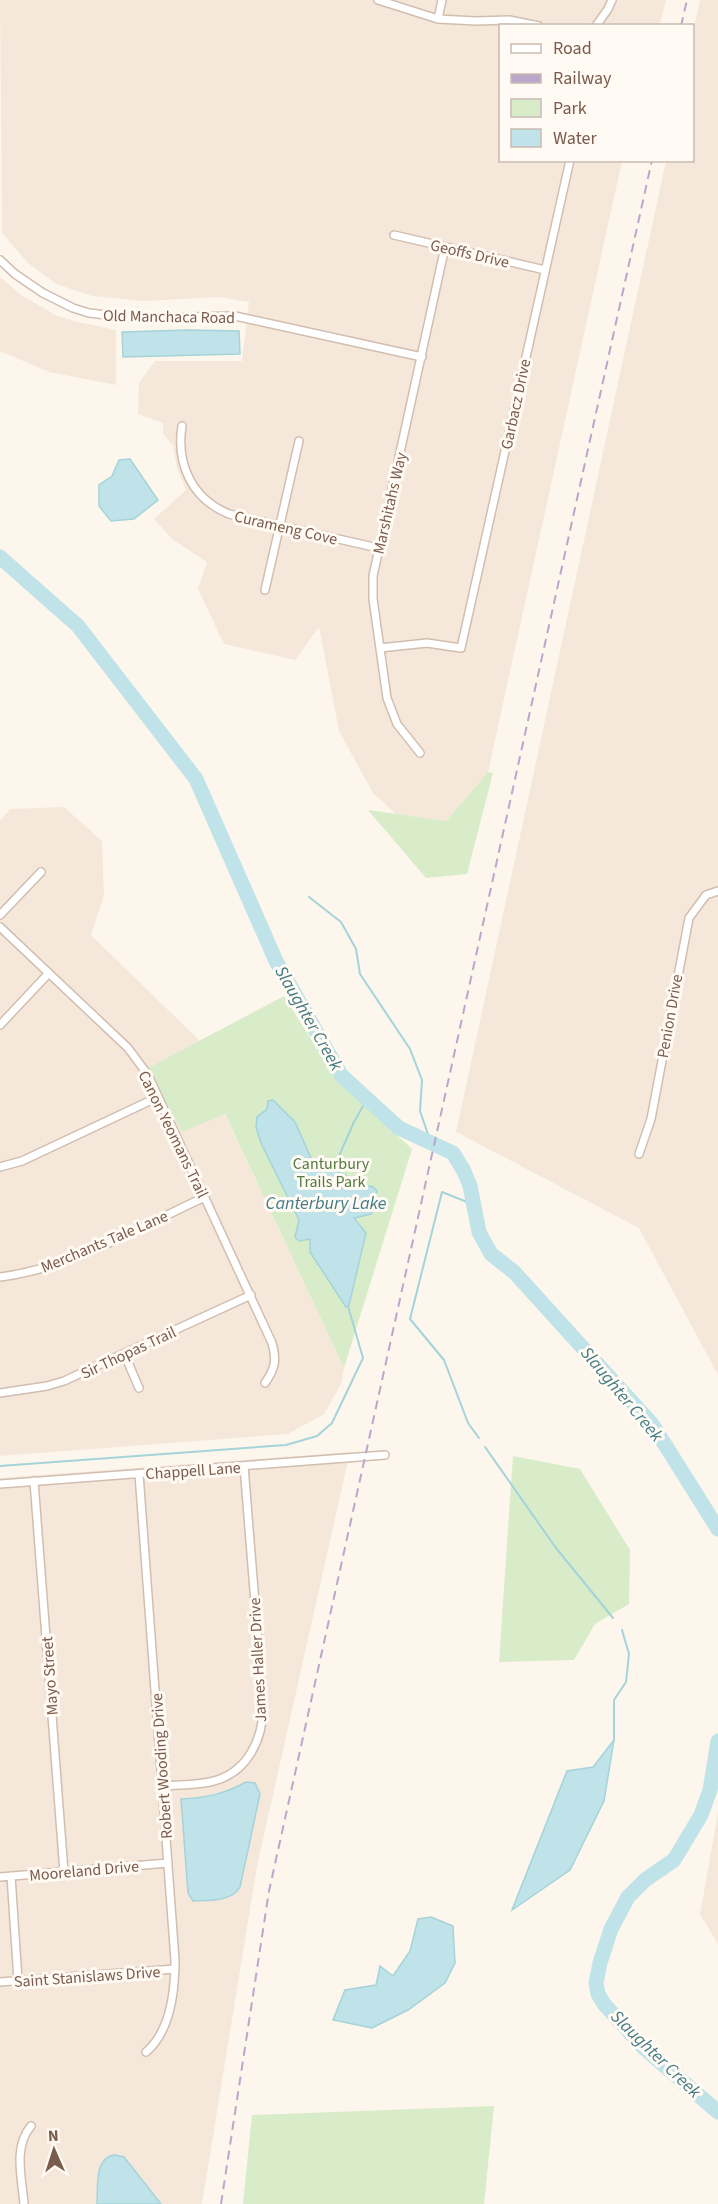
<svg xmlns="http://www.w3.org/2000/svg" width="718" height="2204" font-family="'Source Sans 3',sans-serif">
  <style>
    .residential { fill: #f5e8da }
    .green { fill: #d8ecc9 }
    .water { fill: #bfe3e8; stroke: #a5d3da; stroke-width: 1.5 }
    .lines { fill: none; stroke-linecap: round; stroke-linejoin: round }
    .stream { stroke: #a5d3da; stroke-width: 2 }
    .river { stroke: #bfe3e8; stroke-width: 15 }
    .minor-casing { stroke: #d1beb0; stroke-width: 10 }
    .minor { stroke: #fff; stroke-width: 7 }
    .rail { stroke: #b9a8c9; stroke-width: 2; stroke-dasharray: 9 6; stroke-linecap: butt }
    .labels { text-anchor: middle; stroke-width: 6; stroke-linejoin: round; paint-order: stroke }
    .street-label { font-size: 16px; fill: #7a5c4d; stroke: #fffaf3 }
    .park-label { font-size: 16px; fill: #537a41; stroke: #fffaf3 }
    .water-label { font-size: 18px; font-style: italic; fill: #437c86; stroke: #fffaf3 }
  </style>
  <rect width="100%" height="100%" fill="#fdf6ec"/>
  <!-- residential -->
  <path class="residential" d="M0 0H666L660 25 500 26V160L622 161 488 772 446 821 396 814 373 793 339 731 319 627 295 660 224 644 198 589 207 562 172 539 154 519 186 490 177 468 173 446 163 434V423L138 414 139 383 155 361H242L249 302 219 297 144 301 92 296 56 284 28 263 2 233Z
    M700 0H718V1375L639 1228 456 1132 666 161 692 160V37Z
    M0 277 21 295 57 316 78 322 116 330V385L49 372 0 351Z
    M64 807 102 841 104 895 91 935 200 1041 148 1068 224 1113 344 1368 341 1384 324 1414 288 1434 0 1456V821L10 809Z
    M350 1452 257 1866 202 2204H0V1478Z
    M718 1813V1944L700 1914Z"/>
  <!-- green -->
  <path class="green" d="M488 772 493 773 467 874 426 878 368 810 446 821Z
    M284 996 336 1079 412 1149 344 1368 225 1114 182 1132 148 1068Z
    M513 1456 580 1469 630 1550 629 1604 595 1624 574 1660 499 1662Z
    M494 2106 484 2204H243L252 2115Z"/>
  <!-- water -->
  <path class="water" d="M188 330 239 331 240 354 123 357 122 332Z
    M130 459 158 500 134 519 111 521 99 506V485L112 476 119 460Z
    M273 1100 295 1122 311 1158 316 1163 346 1175 348 1181 373 1187 377 1191 371 1214 354 1218 366 1233 349 1305 346 1307 310 1252V1239L299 1241 295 1237 299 1220 261 1143 256 1127 257 1117 267 1109 268 1101Z
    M614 1740 604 1801 570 1870 512 1910 567 1771 593 1767Z
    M246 1782 255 1783 260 1794 240 1887C232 1902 208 1900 193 1901L188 1893 181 1799C205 1798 225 1794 246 1782Z
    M431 1917 453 1926 455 1963 445 1983 408 2010 372 2028 333 2020 345 1990 376 1985 380 1966 393 1976 410 1951 418 1919Z
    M115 2155 124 2157 161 2204H97C98 2188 94 2157 115 2155Z"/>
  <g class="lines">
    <!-- stream -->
    <path class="stream" d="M309 897 341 922 356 949 360 974 410 1049 422 1080 420 1111 431 1143
      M335 1165 354 1122 367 1099
      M472 1204 442 1192 410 1319 444 1360 468 1423 479 1438
      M485 1447 556 1548 613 1618
      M0 1466 286 1445 317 1436 332 1423 363 1358 348 1306
      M614 1740V1700L626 1682 629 1654 622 1630"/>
    <!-- river -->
    <path class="river" d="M0 557 78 626 196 779 276 961 341 1075 399 1128 453 1153 464 1171 470 1186 479 1232 491 1254 514 1272 652 1424 718 1529
      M718 1741 710 1790 701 1815 674 1860 645 1880 628 1897 611 1929 600 1963 596 1983 598 1994 604 2004 643 2047 718 2112"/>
    <defs>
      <path id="minor" d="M378 0 438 19 476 21 509 20 539 26
        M438 19 442 0
        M596 26 608 9 612 0
        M394 235 545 270
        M0 260 15 274 43 293 73 308 89 313 132 318 235 316 422 357
        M182 426C176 464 192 499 229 514L378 548
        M265 590 299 441
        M380 648 427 643 461 648 570 160
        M420 753 397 724 387 698 373 599V576L445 247
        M0 915 41 872
        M0 927 128 1048 148 1075 272 1343C277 1360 275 1369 265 1383
        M0 1025 49 973
        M639 1154 651 1119 689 918 706 895 718 891
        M0 1167 22 1161 158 1097
        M0 1277C73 1268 139 1227 205 1197
        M124 1353 139 1388
        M0 1393 47 1386 64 1381 251 1295
        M139 1474 175 1960C175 1990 171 2031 146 2052
        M34 1481 64 1872
        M0 1484 385 1455
        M163 1786C178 1785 195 1785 210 1782 248 1774 264 1738 263 1703L244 1466
        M11 1876 18 1980
        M0 1877 168 1863
        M0 1982 175 1969
        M24 2204C22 2178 13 2147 31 2126"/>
    </defs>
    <!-- minor casing -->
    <use href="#minor" class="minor-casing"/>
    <!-- minor -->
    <use href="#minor" class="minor"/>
    <!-- rail -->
    <path class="rail" d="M681 26 687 0
      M221 2204 269 1891 652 160"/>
  </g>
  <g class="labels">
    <!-- street labels -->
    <g class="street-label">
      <text transform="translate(470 253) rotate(13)" y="6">Geoffs Drive</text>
      <text transform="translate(169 316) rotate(1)" y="6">Old Manchaca Road</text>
      <text transform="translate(515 404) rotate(-78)" y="6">Garbacz Drive</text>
      <text transform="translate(389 503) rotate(-77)" y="6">Marshitahs Way</text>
      <text transform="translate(286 527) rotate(13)" y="6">Curameng Cove</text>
      <text transform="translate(669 1016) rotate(-80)" y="6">Penion Drive</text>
      <text transform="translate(174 1134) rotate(64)" y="6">Canon Yeomans Trail</text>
      <text transform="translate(104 1241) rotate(-23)" y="6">Merchants Tale Lane</text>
      <text transform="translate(128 1352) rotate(-25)" y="6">Sir Thopas Trail</text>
      <text transform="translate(193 1470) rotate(-4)" y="6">Chappell Lane</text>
      <text transform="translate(257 1660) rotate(-93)" y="6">James Haller Drive</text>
      <text transform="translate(49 1676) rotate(-94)" y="6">Mayo Street</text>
      <text transform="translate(161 1766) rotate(-94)" y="6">Robert Wooding Drive</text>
      <text transform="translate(84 1870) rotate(-5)" y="6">Mooreland Drive</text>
      <text transform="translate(87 1976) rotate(-4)" y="6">Saint Stanislaws Drive</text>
    </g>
    <!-- park labels -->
    <g class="park-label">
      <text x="331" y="1169">Canturbury<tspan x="331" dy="18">Trails Park</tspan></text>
    </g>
    <!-- water labels -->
    <g class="water-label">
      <text transform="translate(309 1018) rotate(60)" y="6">Slaughter Creek</text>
      <text x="326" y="1209">Canterbury Lake</text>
      <text transform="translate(622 1394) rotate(50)" y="6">Slaughter Creek</text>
      <text transform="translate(656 2054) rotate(44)" y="6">Slaughter Creek</text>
    </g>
  </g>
  <!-- legend -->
  <rect x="499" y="24" width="195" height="138" fill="#fffaf3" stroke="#cabbb1" stroke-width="1.5"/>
  <rect x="511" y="44" width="30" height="9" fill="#ffffff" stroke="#cabbb1" stroke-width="1.5"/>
  <text x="553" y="54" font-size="18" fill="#7a5c4d">Road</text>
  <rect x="511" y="74" width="30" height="9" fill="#b9a8c9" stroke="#cabbb1" stroke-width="1.5"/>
  <text x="553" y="84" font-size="18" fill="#7a5c4d">Railway</text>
  <rect x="511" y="99" width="30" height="18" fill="#d8ecc9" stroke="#cabbb1" stroke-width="1.5"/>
  <text x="553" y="114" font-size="18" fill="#7a5c4d">Park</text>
  <rect x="511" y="129" width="30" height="18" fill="#bfe3e8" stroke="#cabbb1" stroke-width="1.5"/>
  <text x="553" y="144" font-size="18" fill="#7a5c4d">Water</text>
  <!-- north arrow -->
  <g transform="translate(54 2150) rotate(357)" stroke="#fffaf3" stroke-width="4.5" paint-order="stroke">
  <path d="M0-4.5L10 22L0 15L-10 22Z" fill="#7a5c4d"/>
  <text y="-9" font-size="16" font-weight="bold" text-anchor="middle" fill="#7a5c4d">N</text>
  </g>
</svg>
